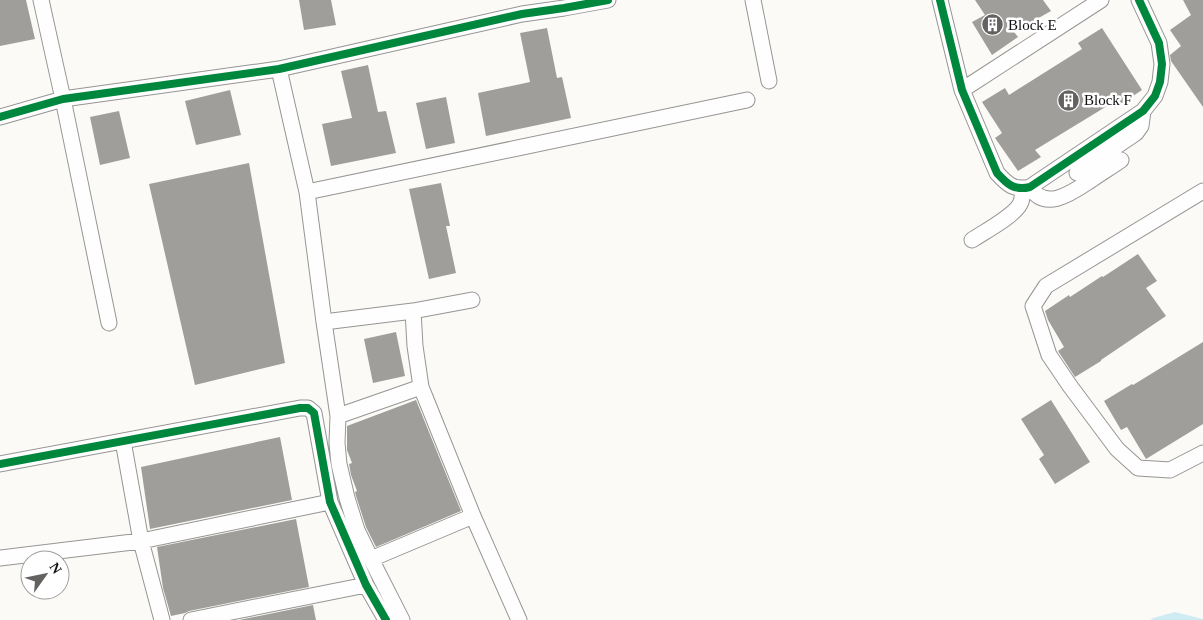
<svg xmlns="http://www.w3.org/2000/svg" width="1203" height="620" font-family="Georgia,serif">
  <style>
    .water { fill: #cfebf3 }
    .building { fill: #a09e9b }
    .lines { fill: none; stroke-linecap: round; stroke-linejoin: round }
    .street-casing { stroke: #969594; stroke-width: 17 }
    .street { stroke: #fffefe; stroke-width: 15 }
    .cycleway-casing { stroke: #fff; stroke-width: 11 }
    .cycleway { stroke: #00873e; stroke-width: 8 }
    .labels { text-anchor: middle; stroke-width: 5; stroke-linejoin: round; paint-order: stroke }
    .poi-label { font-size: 15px; fill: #101010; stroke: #fff; text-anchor: start }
  </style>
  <rect width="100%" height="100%" fill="#fcfaf6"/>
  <!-- water -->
  <path class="water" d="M1175 612 1203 619V620H1150L1153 618Z"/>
  <!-- building -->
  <path class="building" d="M0 0H26L35 39 0 46Z
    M299 0H331L336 25 304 30Z
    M975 0H1043L1051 11 1014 32 1018 37 992 55 972 22 985 15Z
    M1183 0H1203V107L1171 61 1170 55 1181 46 1170 30 1191 15Z
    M547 28 557 78 562 77 571 118 486 136 478 93 530 82 520 33Z
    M1102 28 1142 90 1115 108 1112 103 1035 150 1041 157 1018 171 995 138 1002 133 982 102 1005 88 1009 95 1082 49 1078 43Z
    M368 65 378 112 386 111 396 153 331 166 322 124 352 118 341 71Z
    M230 90 241 135 196 145 185 101Z
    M446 97 455 143 426 149 416 103Z
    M119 111 130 158 100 165 90 117Z
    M249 163 285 363 195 385 149 184Z
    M441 183 450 226H446L456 273 429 279 409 189Z
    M1138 254 1157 281 1146 288 1166 316 1101 360V361L1075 377 1058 351 1064 347 1048 320 1045 311 1069 295 1070 297 1102 276 1103 277Z
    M396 332 405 376 373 383 364 339Z
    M1203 342V424L1146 459 1127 427 1121 430 1104 401 1132 384 1133 385Z
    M416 400 461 511 376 547 366 527 356 496 355 492 357 491 351 475 349 464 352 463 347 450V426Z
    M1051 400 1090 462 1055 484 1039 459 1044 455 1021 419Z
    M280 437 292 500 150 529 141 467Z
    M296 519 309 587 189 611 185 613 171 616 163 588 157 547Z
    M313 605 316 620H239Z"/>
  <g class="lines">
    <defs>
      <path id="street" d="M41 0 63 99 109 323
        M753 0 769 81
        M940 0 962 90 997 173C1007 184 1014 191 1030 187L1143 111 1155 96 1160 82 1162 64 1159 43 1139 0
        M279 69 307 192 324 322 413 311 472 300
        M962 90 1101 0
        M0 117 63 99 279 69 522 14 564 8 608 0
        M1077 173 1136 133 1141 126 1143 111
        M1030 187C1046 213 1074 191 1091 180 1101 173 1111 167 1121 160
        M1203 191 1046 286 1033 306 1049 355 1070 386 1117 449 1138 468 1170 470 1203 453
        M307 192 747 100
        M972 240C984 232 1014 216 1020 204 1023 199 1022 194 1023 189
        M413 311 415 346 421 387 473 516 519 620
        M324 322 338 416 337 443 339 464 347 498 357 530 371 559 402 620
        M338 416 421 387
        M123 441 141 541 162 620
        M0 464 300 408H308L314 413 330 502 366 585 386 620
        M0 558 141 541 330 502
        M371 559 473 516
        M191 620 366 585"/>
    </defs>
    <!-- street casing -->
    <use href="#street" class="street-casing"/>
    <!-- street -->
    <use href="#street" class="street"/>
    <defs>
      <path id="cycleway" d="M940 0 962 90 997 173C1007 184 1014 191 1030 187L1143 111 1155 96 1160 82 1162 64 1159 43 1139 0
        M0 117 63 99 279 69 522 14 564 8 608 0
        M0 464 300 408H308L314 413 330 502 366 585 386 620"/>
    </defs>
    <!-- cycleway casing -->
    <use href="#cycleway" class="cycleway-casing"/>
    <!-- cycleway -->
    <use href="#cycleway" class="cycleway"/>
  </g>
  <!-- icons -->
  <defs>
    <symbol id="building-disc" viewBox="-11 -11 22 22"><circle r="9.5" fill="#636260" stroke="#fff"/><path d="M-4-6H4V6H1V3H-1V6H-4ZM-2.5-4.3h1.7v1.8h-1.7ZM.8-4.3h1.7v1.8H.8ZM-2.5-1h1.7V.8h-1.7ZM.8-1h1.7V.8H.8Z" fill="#fff"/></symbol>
  </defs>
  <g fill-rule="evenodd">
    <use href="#building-disc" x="980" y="12" width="25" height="25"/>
    <use href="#building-disc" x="1056" y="88" width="25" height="25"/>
  </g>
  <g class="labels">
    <!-- poi labels -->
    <g class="poi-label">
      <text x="1008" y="30">Block E</text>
      <text x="1084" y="105">Block F</text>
    </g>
  </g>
  <!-- north arrow -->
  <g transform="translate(45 575) rotate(57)"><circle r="24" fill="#ffffff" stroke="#9f9f9f"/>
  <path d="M0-4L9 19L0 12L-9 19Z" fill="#636260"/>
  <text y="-8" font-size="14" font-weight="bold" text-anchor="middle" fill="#101010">N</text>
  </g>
</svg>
